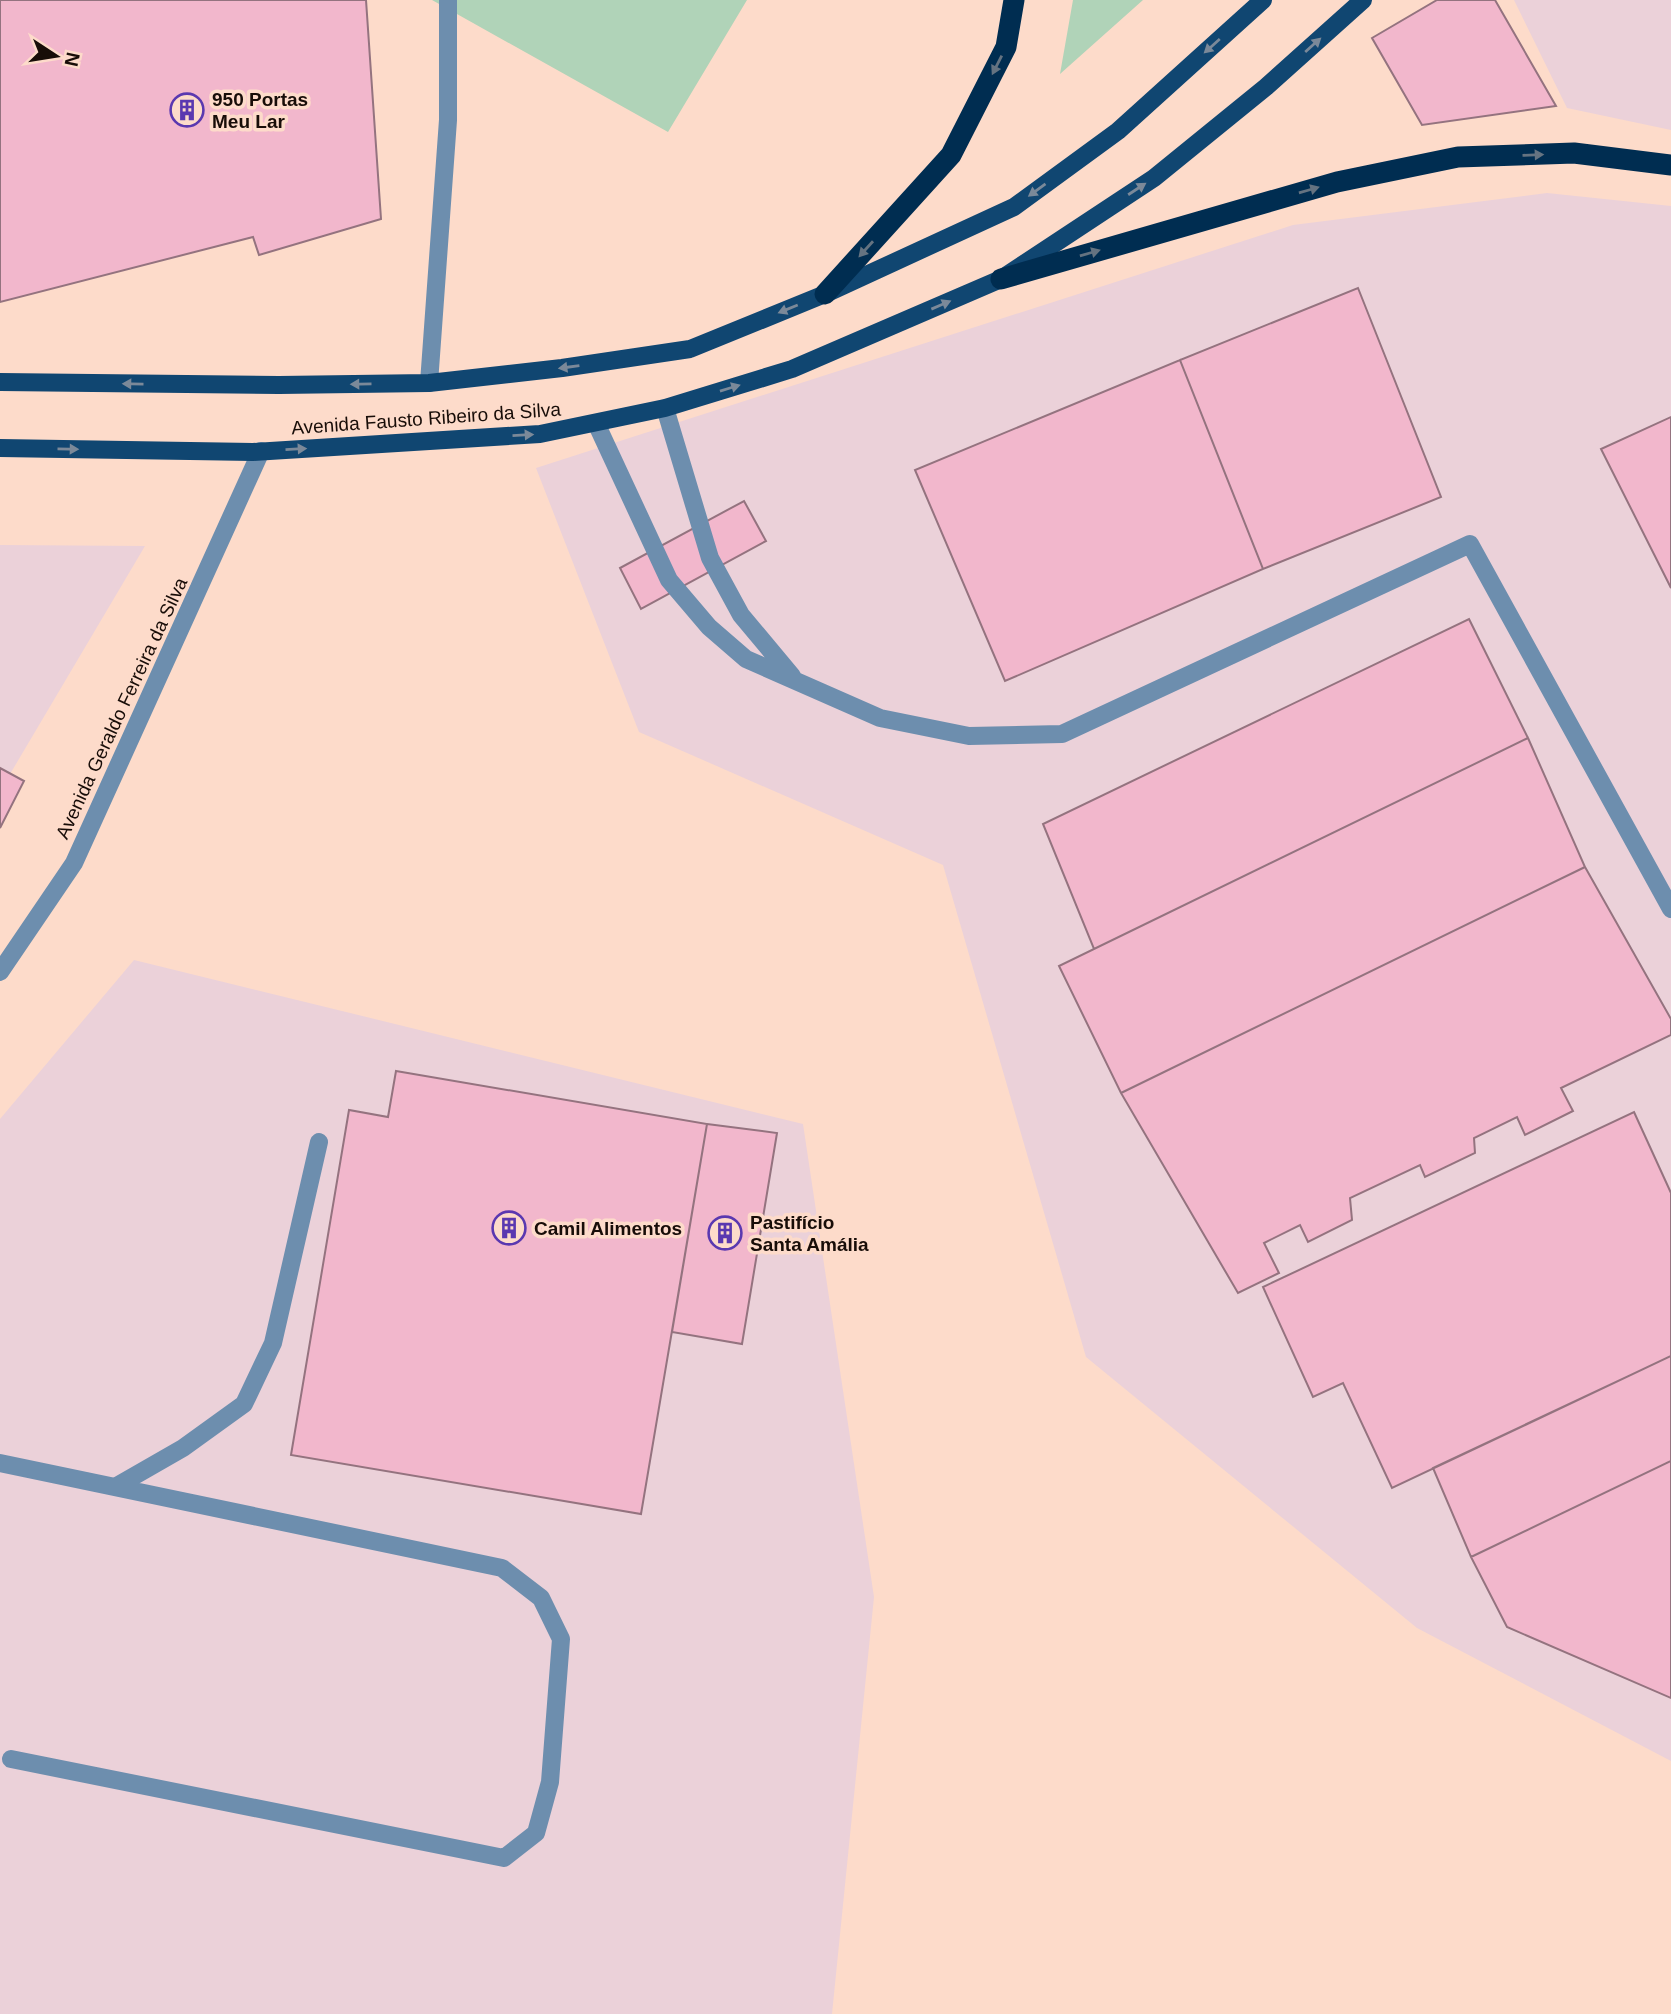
<svg xmlns="http://www.w3.org/2000/svg" width="1671" height="2014" font-family="Helvetica,sans-serif">
  <style>
    .commercial { fill: #ebd1d9 }
    .green { fill: #b0d3b8 }
    .building { fill: #f2b7cc; stroke: #94737f; stroke-width: 2 }
    .lines { fill: none; stroke-linecap: round; stroke-linejoin: round }
    .minor { stroke: #6d8eae; stroke-width: 18 }
    .major { stroke: #104671; stroke-width: 18 }
    .highway { stroke: #002d51; stroke-width: 21 }
    .oneway { fill: #7b8999 }
    .oneway2 { fill: #657381 }
    .labels { text-anchor: middle; stroke-width: 7; stroke-linejoin: round; paint-order: stroke }
    .poi-label { font-size: 19px; font-weight: bold; fill: #180d08; stroke: #fddbca; text-anchor: start }
    .street-label { font-size: 19px; fill: #180d08; stroke: #fddbca }
  </style>
  <rect width="100%" height="100%" fill="#fddbca"/>
  <!-- commercial -->
  <path class="commercial" d="M1514 0H1671V130L1567 108Z
    M1547 193 1671 206V1761L1417 1628 1086 1357 943 865 639 732 536 468 1293 225Z
    M0 545 145 546 0 791Z
    M134 960 803 1124 874 1597 832 2014H0V1119Z"/>
  <!-- green -->
  <path class="green" d="M432 0H747L668 132Z
    M1073 0H1143L1060 74Z"/>
  <!-- building -->
  <path class="building" d="M0 0H366L381 219 259 255 253 237 0 302Z
    M1437 0H1495L1556 106 1422 125 1372 38Z
    M1358 288 1441 497 1263 569 1180 360Z
    M1180 360 1263 569 1005 681 915 470Z
    M1671 417V588L1601 449Z
    M744 501 766 541 641 609 620 568Z
    M1469 619 1528 738 1094 949 1043 824Z
    M1528 738 1585 867 1121 1093 1059 966Z
    M0 768 24 781 0 828Z
    M1585 867 1671 1019V1035L1561 1088 1573 1111 1525 1135 1517 1117 1474 1138 1475 1153 1425 1177 1420 1165 1350 1198 1352 1220 1308 1242 1300 1225 1264 1243 1279 1273 1238 1293 1121 1093Z
    M396 1071 707 1124 641 1514 291 1455 349 1110 388 1117Z
    M1634 1112 1671 1193V1356L1392 1488 1343 1383 1313 1397 1263 1287Z
    M707 1124 777 1133 742 1344 672 1332Z
    M1671 1356V1461L1471 1557 1433 1468Z
    M1671 1461V1698L1507 1627 1471 1557Z"/>
  <g class="lines">
    <!-- minor -->
    <path class="minor" d="M429 383 448 120V0
      M665 408 710 558 741 615 792 676
      M596 423 669 580 709 627 746 659 880 718 969 736 1062 734 1470 544 1671 909
      M0 972 74 863 261 451
      M0 1463 502 1568 541 1598 561 1639 550 1782 536 1833 504 1858 11 1759
      M115 1487 183 1448 244 1404 273 1343 319 1142"/>
    <!-- major -->
    <path class="major" d="M0 382 279 385 429 383 562 368 690 349 825 294 1014 207 1118 131 1263 0
      M0 448 253 452 540 434 665 408 792 369 1001 279 1154 178 1266 87 1363 0"/>
    <!-- highway -->
    <path class="highway" d="M1001 279 1337 182 1458 157 1574 153 1671 165
      M825 294 951 155 1006 47 1014 0"/>
  </g>
  <!-- one-way arrows -->
  <defs><path id="oneway-solid" d="M-6-.8H1V-3.2L6.5 0L1 3.2V.8H-6Z" transform="scale(1.75)"/></defs>
  <g class="oneway">
    <use href="#oneway-solid" transform="translate(1313 45) rotate(-42)"/>
    <use href="#oneway-solid" transform="translate(1212 46) rotate(138)"/>
    <use href="#oneway-solid" transform="translate(1137 189) rotate(-33)"/>
    <use href="#oneway-solid" transform="translate(1037 190) rotate(144)"/>
    <use href="#oneway-solid" transform="translate(941 305) rotate(-23)"/>
    <use href="#oneway-solid" transform="translate(788 309) rotate(158)"/>
    <use href="#oneway-solid" transform="translate(569 367) rotate(172)"/>
    <use href="#oneway-solid" transform="translate(133 384) rotate(-179)"/>
    <use href="#oneway-solid" transform="translate(361 384) rotate(179)"/>
    <use href="#oneway-solid" transform="translate(730 388) rotate(-17)"/>
    <use href="#oneway-solid" transform="translate(523 435) rotate(-3)"/>
    <use href="#oneway-solid" transform="translate(68 449) rotate(1)"/>
    <use href="#oneway-solid" transform="translate(296 449) rotate(-3)"/>
  </g>
  <g class="oneway2">
    <use href="#oneway-solid" transform="translate(997 65) rotate(117)"/>
    <use href="#oneway-solid" transform="translate(1533 155) rotate(-2)"/>
    <use href="#oneway-solid" transform="translate(1309 190) rotate(-16)"/>
    <use href="#oneway-solid" transform="translate(866 249) rotate(132)"/>
    <use href="#oneway-solid" transform="translate(1090 253) rotate(-16)"/>
  </g>
  <!-- icons -->
  <defs>
    <symbol id="building-ring" viewBox="-11 -11 22 22"><circle r="9.5" fill="#fddbca" stroke="#5a38b0" stroke-width="1.5"/><path d="M-4-6H4V6H1V3H-1V6H-4ZM-2.5-4.3h1.7v1.8h-1.7ZM.8-4.3h1.7v1.8H.8ZM-2.5-1h1.7V.8h-1.7ZM.8-1h1.7V.8H.8Z" fill="#5a38b0"/></symbol>
  </defs>
  <g fill-rule="evenodd">
    <use href="#building-ring" x="168" y="91" width="38" height="38"/>
    <use href="#building-ring" x="490" y="1209" width="38" height="38"/>
    <use href="#building-ring" x="706" y="1214" width="38" height="38"/>
  </g>
  <g class="labels">
    <!-- poi labels -->
    <g class="poi-label">
      <text x="212" y="106">950 Portas<tspan x="212" dy="22">Meu Lar</tspan></text>
      <text x="750" y="1229">Pastifício<tspan x="750" dy="22">Santa Amália</tspan></text>
      <text x="534" y="1235">Camil Alimentos</text>
    </g>
    <!-- street labels -->
    <g class="street-label">
      <text transform="translate(426 418) rotate(-4)" y="7">Avenida Fausto Ribeiro da Silva</text>
      <text transform="translate(121 708) rotate(-65)" y="7">Avenida Geraldo Ferreira da Silva</text>
    </g>
  </g>
  <!-- north arrow -->
  <g transform="translate(56 56) rotate(102)" stroke="#fddbca" stroke-width="5" paint-order="stroke">
  <path d="M0-5L12 26L0 18L-12 26Z" fill="#180d08"/>
  <text y="-10" font-size="19" font-weight="bold" text-anchor="middle" fill="#180d08">N</text>
  </g>
</svg>
